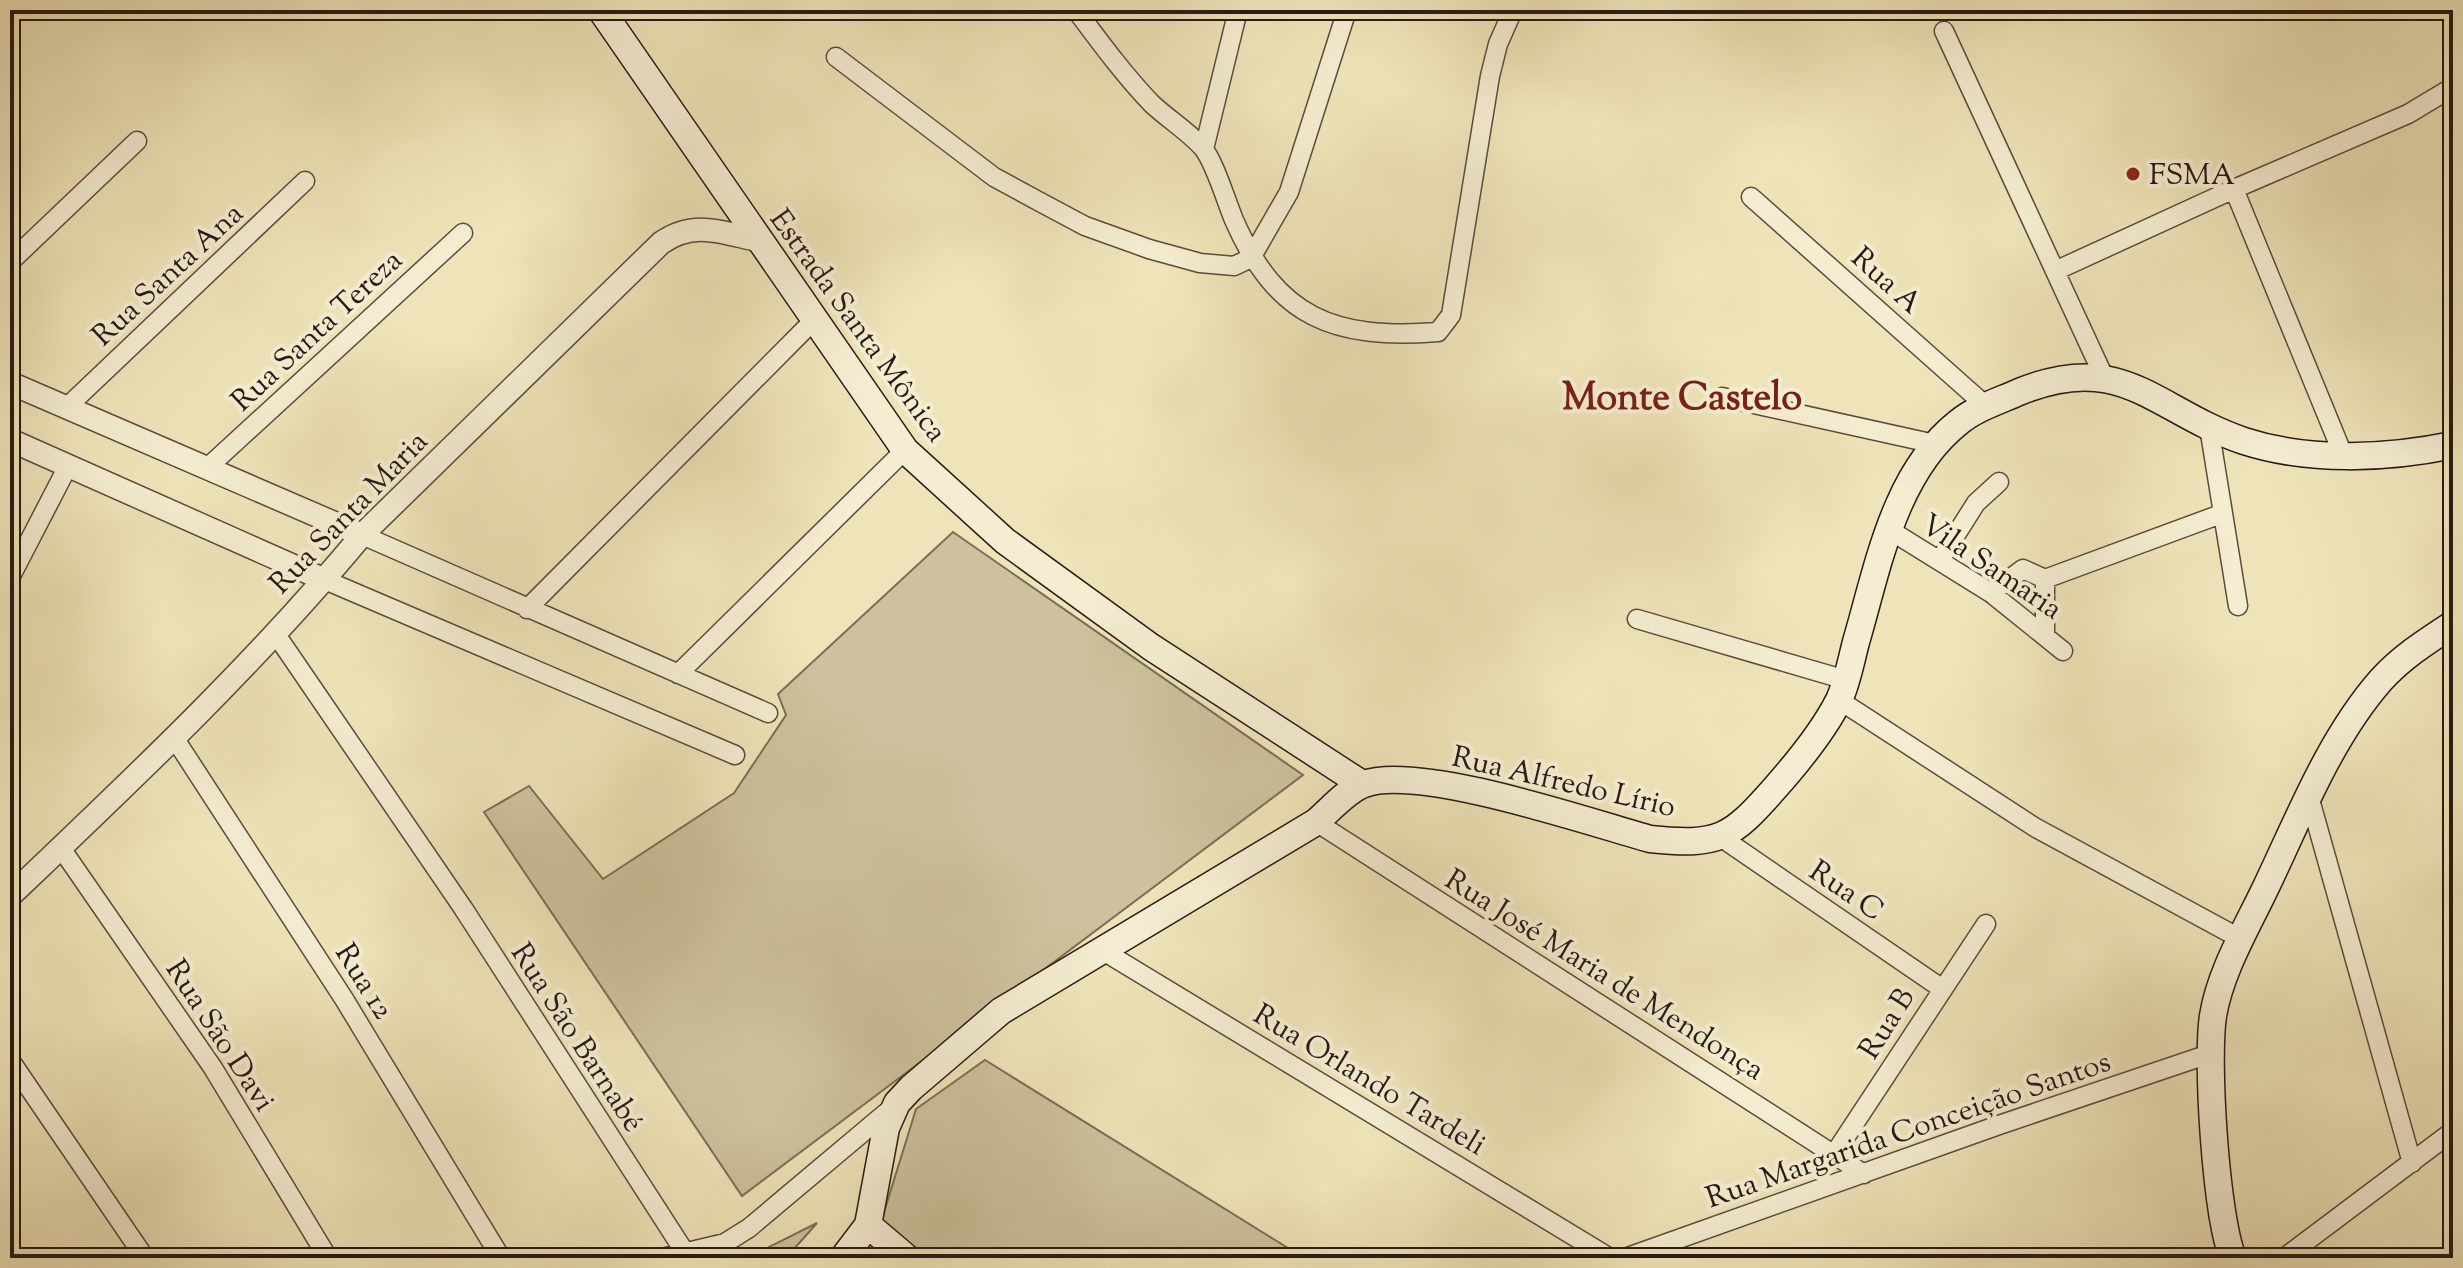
<svg xmlns="http://www.w3.org/2000/svg" width="2463" height="1268" font-family="'Sorts Mill Goudy',serif">
  <style>
    .green { fill: #cdc29d; stroke: #7a6e58; stroke-width: 2 }
    .lines { fill: none; stroke-linecap: round; stroke-linejoin: round }
    .minor-casing { stroke: #594c3d; stroke-width: 21 }
    .tertiary-casing { stroke: #594c3d; stroke-width: 25 }
    .secondary-casing { stroke: #271a14; stroke-width: 29 }
    .minor { stroke: #f5edd2; stroke-width: 18 }
    .tertiary { stroke: #f5edd2; stroke-width: 22 }
    .secondary { stroke: #f5edd2; stroke-width: 26 }
    .poi-dot { fill: #8f2418; stroke: #f5edd2; stroke-width: 3 }
    .labels { text-anchor: middle; stroke-width: 8; stroke-linejoin: round; paint-order: stroke }
    .poi-label { font-size: 30px; fill: #271a14; stroke: #f5edd2; text-anchor: start }
    .street-label { font-size: 30px; fill: #271a14; stroke: #f5edd2 }
    .district-label { font-size: 38px; font-weight: bold; fill: #7a1f14; stroke: #f5edd2 }
  </style>
  <rect width="100%" height="100%" fill="#efe4b9"/>
  <filter id="stains"><feTurbulence type="fractalNoise" baseFrequency=".0025" numOctaves="4"/><feColorMatrix values="0 0 0 0 .2 0 0 0 0 .09 0 0 0 0 .02 0 0 0 .5 -.17"/></filter>
  <radialGradient id="worn" r=".72"><stop offset=".6" stop-color="#630" stop-opacity="0"/><stop offset="1" stop-color="#630" stop-opacity=".3"/></radialGradient>
  <!-- green -->
  <path class="green" d="M953 532 1303 775 742 1196 484 812 529 786 603 879 734 793 786 715 778 694Z
    M985 1060 1304 1258H926L881 1222 916 1109Z
    M817 1223 786 1258H747Z"/>
  <g class="lines">
    <defs>
      <path id="minor" d="M1076 10C1100 42 1124 75 1152 104 1168 119 1189 132 1203 148 1215 163 1226 201 1234 220 1277 318 1334 340 1438 332L1451 315 1490 76 1498 44 1513 10
        M1944 31 2104 377
        M836 57 994 177 1040 202 1085 226 1149 249 1200 263 1234 266 1251 258 1289 192 1347 10
        M1204 149 1238 10
        M2234 189 2344 457
        M1751 197 1986 406
        M10 262 137 141
        M2055 271 2234 189 2408 114 2453 87
        M1722 397 1935 444
        M66 408 305 181
        M2209 427 2238 606
        M206 469 463 233
        M1888 529 1991 593 2063 651
        M362 535 768 713
        M1940 560 1976 503 1999 482
        M10 578 68 466
        M2045 579 2221 514
        M325 580 735 755
        M1991 593 2023 569 2045 579V633
        M527 609 813 321
        M1637 619 1846 680
        M275 633 463 908 686 1254
        M678 674 905 450
        M1839 700 2036 828 2241 939
        M175 739 344 999 501 1258
        M2309 796 2412 1163
        M1316 822 1864 1174
        M1722 838 1941 988
        M61 848 213 1068 328 1258
        M1100 949 1610 1258
        M10 1060 145 1258
        M1835 1153 1986 924
        M662 1258 725 1243 749 1228 893 1107
        M1625 1258 1999 1125 2209 1054
        M2284 1258 2453 1131"/>
      <path id="tertiary" d="M10 383 362 535
        M10 440 325 580
        M10 896C132 780 254 665 362 535L661 243C693 220 721 232 757 240"/>
      <path id="secondary" d="M601 10 905 450 1005 541 1151 647 1362 784
        M868 1225 907 1258
        M843 1258 868 1225 886 1128 897 1103 911 1088 1001 1011 1316 822C1330 810 1347 790 1364 784 1419 764 1589 822 1650 839 1719 846 1730 839 1775 788 1798 762 1823 732 1839 700 1847 683 1851 661 1856 642 1878 567 1894 473 1959 422 1976 408 1999 401 2019 392 2123 349 2155 411 2244 441 2309 462 2386 459 2453 445
        M2233 1258C2216 1217 2206 1062 2213 1016 2220 972 2247 927 2266 887 2299 818 2330 738 2381 680 2402 657 2427 641 2453 624"/>
    </defs>
    <!-- minor casing -->
    <use href="#minor" class="minor-casing"/>
    <!-- tertiary casing -->
    <use href="#tertiary" class="tertiary-casing"/>
    <!-- secondary casing -->
    <use href="#secondary" class="secondary-casing"/>
    <!-- minor -->
    <use href="#minor" class="minor"/>
    <!-- tertiary -->
    <use href="#tertiary" class="tertiary"/>
    <!-- secondary -->
    <use href="#secondary" class="secondary"/>
  </g>
  <!-- markers -->
  <circle class="poi-dot" cx="2133" cy="174" r="8"/>
  <g class="labels">
    <!-- poi labels -->
    <g class="poi-label">
      <text x="2149" y="184">FSMA</text>
    </g>
    <!-- street labels -->
    <g class="street-label">
      <text transform="translate(167 274) rotate(-43)" y="10">Rua Santa Ana</text>
      <text transform="translate(1887 280) rotate(42)" y="10">Rua A</text>
      <text transform="translate(859 325) rotate(54)" y="10">Estrada Santa Mônica</text>
      <text transform="translate(316 330) rotate(-43)" y="10">Rua Santa Tereza</text>
      <text transform="translate(348 512) rotate(-46)" y="10">Rua Santa Maria</text>
      <text transform="translate(1992 566) rotate(34)" y="10">Vila Samaria</text>
      <text transform="translate(1564 781) rotate(13)" y="10">Rua Alfredo Lírio</text>
      <text transform="translate(1847 890) rotate(34)" y="10">Rua C</text>
      <text transform="translate(1605 974) rotate(32)" y="10">Rua José Maria de Mendonça</text>
      <text transform="translate(365 981) rotate(58)" y="10">Rua 12</text>
      <text transform="translate(1886 1023) rotate(-58)" y="10">Rua B</text>
      <text transform="translate(221 1035) rotate(57)" y="10">Rua São Davi</text>
      <text transform="translate(578 1037) rotate(57)" y="10">Rua São Barnabé</text>
      <text transform="translate(1370 1079) rotate(31)" y="10">Rua Orlando Tardeli</text>
      <text transform="translate(1908 1129) rotate(-19)" y="10">Rua Margarida Conceição Santos</text>
    </g>
    <!-- district labels -->
    <g class="district-label">
      <text x="1682" y="409">Monte Castelo</text>
    </g>
  </g>
  <!-- margin -->
  <rect width="2463" height="1268" fill="none" stroke="#efe4b9" stroke-width="40"/>
  <rect x="12" y="12" width="2439" height="1244" fill="none" stroke="#271a14" stroke-width="4"/>
  <rect x="20" y="20" width="2423" height="1228" fill="none" stroke="#271a14" stroke-width="2"/>
  <rect width="100%" height="100%" filter="url(#stains)"/>
  <rect width="100%" height="100%" fill="url(#worn)"/>
</svg>
